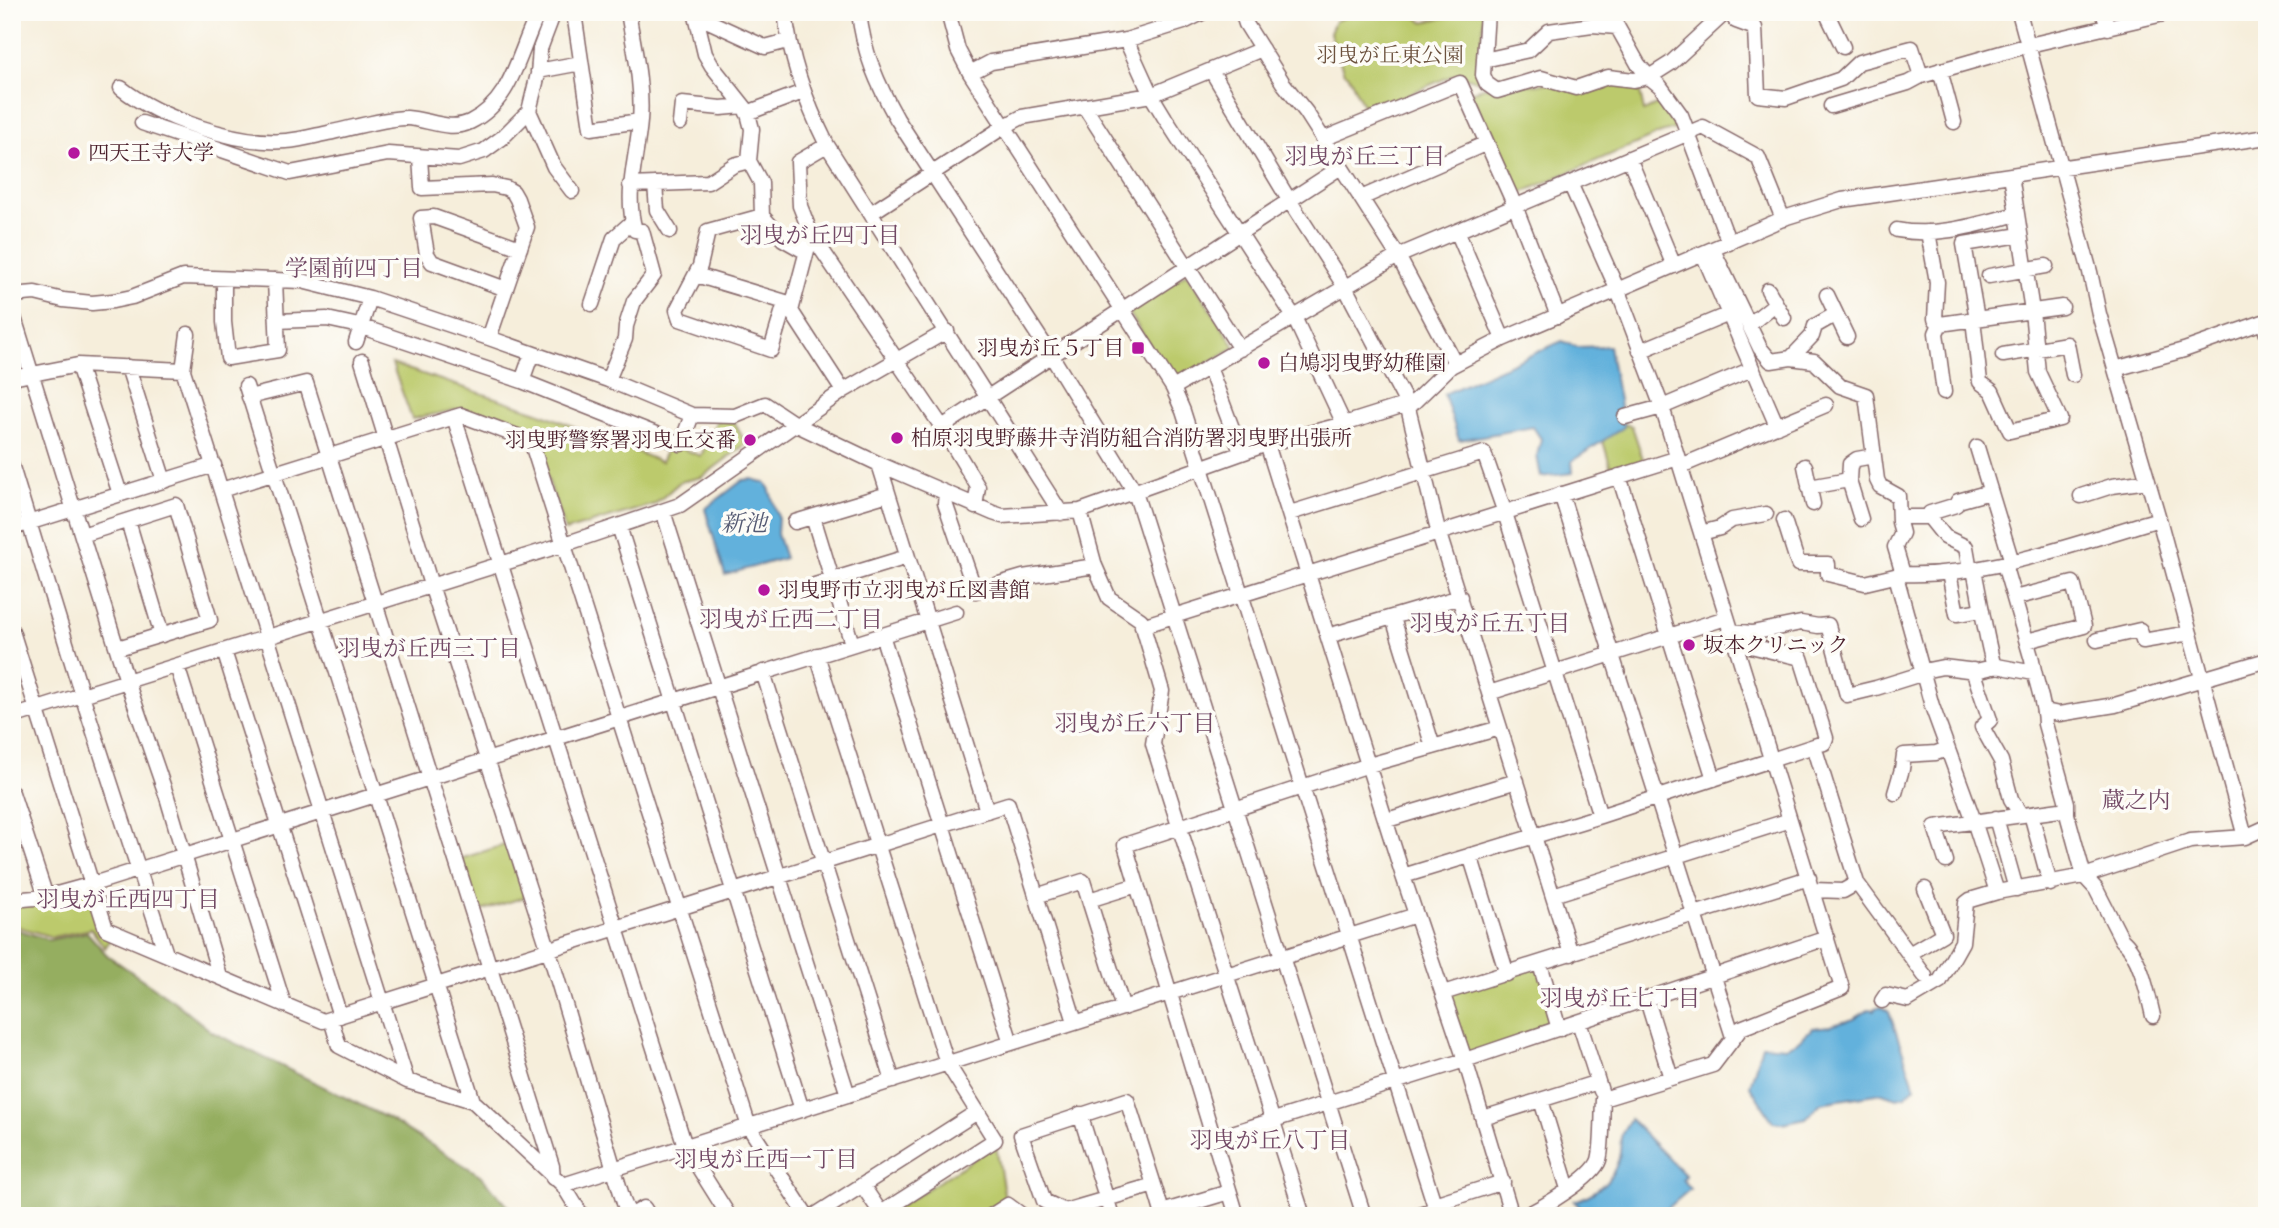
<svg xmlns="http://www.w3.org/2000/svg" width="2279" height="1228" font-family="'IM FELL English','Noto Serif JP',serif">
  <style>
    .green { fill: #bcca6c; stroke: #83744c; stroke-width: 2 }
    .forest { fill: #95ae60; stroke: #706646; stroke-width: 2 }
    .water { fill: #62b1dc; stroke: #566884; stroke-width: 2 }
    .lines { fill: none; stroke-linecap: round; stroke-linejoin: round }
    .minor-casing { stroke: #866769; stroke-width: 17 }
    .minor { stroke: #fff; stroke-width: 14 }
    .poi-dot { fill: #b5179e; stroke: #fdfcf7; stroke-width: 2.5 }
    .labels { text-anchor: middle; stroke-width: 7; stroke-linejoin: round; paint-order: stroke }
    .park-label { font-size: 21px; fill: #6c523e; stroke: #fdfcf7 }
    .poi-label { font-size: 21px; fill: #4a1f2b; stroke: #fdfcf7; text-anchor: start }
    .neighbourhood-label { font-size: 23px; fill: #724965; stroke: #fdfcf7 }
    .water-label { font-size: 23px; font-style: italic; fill: #545972; stroke: #fdfcf7 }
  </style>
  <rect width="100%" height="100%" fill="#fdfcf7"/>
  <filter id="ink" filterUnits="userSpaceOnUse"><feTurbulence type="fractalNoise" baseFrequency=".0143" numOctaves="2"/><feDisplacementMap in="SourceGraphic" scale="14" xChannelSelector="R" yChannelSelector="G"/><feConvolveMatrix kernelMatrix="1 2 1 2 8 2 1 2 1" color-interpolation-filters="sRGB"/></filter>
  <filter id="wash" filterUnits="userSpaceOnUse"><feTurbulence type="fractalNoise" baseFrequency=".00686" numOctaves="4" result="noise"/><feDisplacementMap in="SourceGraphic" scale="28" xChannelSelector="R" yChannelSelector="G"/><feGaussianBlur stdDeviation="1.57" result="paint"/><feColorMatrix in="noise" values="0 0 0 0 0 0 0 0 0 0 0 0 0 0 0 0 0 1.4 0 .05"/><feComposite in="paint" operator="in"/></filter>
  <g filter="url(#wash)">
    <rect width="100%" height="100%" fill="#f6eedb"/>
    <!-- green -->
    <path class="green" d="M1357 12H1408L1424 22 1469 12H1484L1479 82 1456 74 1366 112 1348 74 1344 73 1330 33 1335 21Z
      M1608 80 1638 83 1644 111 1664 101 1676 118 1678 128 1661 133 1514 196 1471 93 1483 87Z
      M1187 273 1235 347 1174 383 1128 311Z
      M392 364 538 412 661 462 669 444 701 456 717 420 734 421 746 444 702 477 680 482 655 504 565 531 534 436 459 409 412 419Z
      M1623 424 1632 426 1644 462 1612 472 1603 441Z
      M507 844 525 897 477 912 460 859Z
      M91 891 112 937 105 948 91 929 52 937 12 925V904Z
      M1538 966 1557 1027 1464 1058 1443 993Z
      M996 1145 1005 1199 980 1216H885Z"/>
    <!-- forest -->
    <path class="forest" d="M12 928 49 940 87 932 107 955 175 1002 212 1032 387 1118 480 1175 517 1216H12Z"/>
    <!-- water -->
    <path class="water" d="M1562 341 1577 347 1609 346 1624 427 1572 461 1573 473 1541 477 1537 456 1541 439 1533 427 1459 440 1444 394Z
      M752 479 765 483 769 488 778 517 777 534 785 558 725 575 705 509 743 480Z
      M1881 1006 1889 1012 1915 1087 1905 1096 1897 1098 1882 1093 1821 1103 1806 1118 1782 1123 1773 1122 1750 1086 1762 1045 1786 1047 1796 1043 1813 1028 1830 1026 1854 1019 1870 1009 1875 1010V1008Z
      M1630 1119 1686 1176 1683 1179 1690 1189 1667 1209 1654 1216H1588L1574 1201C1593 1196 1612 1181 1618 1161 1621 1153 1620 1147 1621 1139 1621 1132 1627 1125 1630 1119Z"/>
  </g>
  <g filter="url(#ink)">
    <g class="lines">
      <defs>
        <path id="minor" d="M579 12 574 13 591 128 640 121
          M695 12 705 54 712 66 747 110 752 129 749 161 761 183 762 216 783 239 806 252
          M785 12C790 59 806 103 827 145L1061 513
          M859 12C863 52 878 85 897 119L1051 355 1135 492 1364 1216
          M948 12 958 50 970 73 1173 388 1183 411 1438 1216
          M1242 12 1246 24 1283 83 1306 112 1398 256 1455 363
          M1487 12 1483 75 1487 84 1497 91 1541 78 1576 88 1608 77 1634 80 1649 77 1638 64 1609 12
          M1726 12 1671 63 1649 77 1660 86 1681 115 1729 243
          M1730 12 1736 21 1755 28 1758 95 1786 98 1841 79 1859 62 1912 48 1921 76
          M1826 12 1843 47
          M2019 12 2090 272 2099 314 2159 519 2245 837
          M2103 12 2108 28
          M695 15 765 47 788 41
          M1126 40 1151 95 1165 118 1294 317 1344 424
          M1484 60 1529 50 1549 31 1592 25 1617 27
          M1211 70 1289 200 1345 287 1407 404 1439 534 1571 954
          M1940 70 1954 122
          M538 71 581 63
          M970 73 991 62 1126 40 1184 22 1204 12
          M121 88C159 118 237 145 286 141 300 140 314 136 328 133 348 129 389 117 407 118 428 119 449 132 470 122 514 100 518 51 539 12
          M1084 106 1240 349
          M1831 106 1908 83 1921 76 2029 45 2172 12
          M529 111 554 167 572 191
          M747 113 803 92
          M142 123 290 173 388 154 459 159 484 151 502 138 529 111 538 74 540 49 554 12
          M680 123 682 104 721 108 743 106
          M1323 139 1460 83 1515 206 1558 316
          M827 145 798 162 800 206 811 234 942 427 978 487 975 507
          M420 157 422 188 492 185 506 188 513 192 517 199 527 227 489 338
          M1629 158 1674 266
          M655 184 657 210 670 231
          M630 185 708 182 734 165 749 161
          M1361 198 1487 143
          M871 213 1005 126 1022 117 1151 95 1262 49
          M762 216 708 231 700 266 677 310 680 319 771 350 785 303
          M1897 230C1937 238 1979 224 2017 214
          M1457 231 1503 339
          M1928 232 1937 282 1935 319 1940 324
          M809 243 791 311 843 391
          M1713 250 1760 348 1771 361 1791 358 1814 361 1840 386 1866 395 1877 480 1880 486 1898 496 1899 522 1902 533 1895 547 1903 574 1865 583 1828 574V564H1798L1784 520
          M1703 254 1777 426
          M696 275 792 304
          M1989 276 2046 266
          M224 279V322L228 358 278 350 275 280
          M506 289 432 262 427 254 421 218 434 217 520 248
          M1768 290 1784 318
          M12 295 35 293 63 300 92 303 113 301 132 297 183 277 302 281 370 298 489 338 608 380 692 415 735 416 765 404 795 424 879 464 993 513 1002 516 1080 511 1267 444 1344 424 1414 402 1451 366 1503 339 1787 217 1842 200 2267 137
          M1827 295 1847 337
          M592 304 614 238 632 222
          M12 311 127 681 167 797 220 977
          M1973 319 1980 382 1992 391 2010 431 2060 419 2038 372 2032 311 2011 175
          M1977 319 1964 244 2020 235
          M277 321 327 319 359 326 522 381 681 444 692 415
          M1749 325 1775 304
          M188 334 183 370 407 1081
          M356 342 370 298
          M1640 351 1729 314
          M2003 355 2067 344 2073 375
          M1791 358 1812 336 1815 326 1836 314
          M362 361 431 585 549 951 624 1203 630 1216 644 1208 649 1216
          M78 365 120 494
          M128 367 164 481
          M1209 367 1241 452
          M2115 369 2184 350 2263 322 2267 334
          M12 378 78 365 183 370
          M608 380 625 339 626 326 634 301 654 275 642 231 635 230C624 193 637 159 640 121 643 85 634 48 628 12
          M522 381 532 353
          M246 386 473 1101
          M1173 388 1398 256 1703 127 1758 157 1783 219
          M1944 392 1936 333 1940 324 2062 307
          M249 397 306 383 552 1166 553 1178
          M454 417 685 1146 729 1216
          M1625 417 1662 407 1752 369
          M942 427 1341 167
          M1267 444 1403 876 1465 1060 1512 1216
          M1977 447 2012 562
          M879 464 987 811
          M1681 466 1826 405
          M1805 466 1813 504
          M12 467 82 695 166 954
          M1619 476 1714 779
          M1809 487 1849 480
          M221 490 461 415 531 441 749 1127 807 1216
          M1561 494 1733 1037
          M946 495 945 503 975 591 1023 577 1095 566
          M2081 496 2112 486 2148 481
          M663 511 848 1095
          M1080 511 1095 566 1109 598 1141 620 1162 691 1153 744 1303 1216
          M1290 513 1484 453 1505 513 1600 816
          M813 517 852 644
          M1899 517H1929L1930 513 1956 505 1958 501 1990 492
          M1929 517 1945 537 1966 547 1970 570
          M1861 519 1849 480 1850 464 1857 459 1874 456
          M128 521 162 635
          M795 522 888 494
          M619 526 802 1110
          M12 528 214 465
          M1701 533 1720 528 1732 520 1766 514
          M82 535 176 505 210 620 118 648
          M2004 564 2032 660C2035 682 2045 702 2045 724L2067 803V814L2084 876 2096 889 2122 940C2140 954 2148 994 2153 1016
          M1974 570C1981 602 1985 634 1994 667
          M1949 573 1957 614 1982 610
          M1903 574C1990 577 2076 543 2159 519
          M1896 576 1932 706 1974 821 1997 892
          M815 585 907 557
          M2014 598 2073 583 2084 626 2027 641
          M1393 618 1433 747
          M1142 626 1678 458
          M12 631 106 929 323 1021 1008 804 1075 1022
          M1730 631 1752 633 1801 623 1818 626 1828 625 1847 695 1876 688 1924 673
          M882 635 1011 1043
          M1328 636 1460 597
          M2097 640 2140 630 2143 641 2190 633
          M1734 642 1801 658 1826 738 1824 743 1814 746
          M224 651 340 1016
          M817 655 947 1063 995 1140 881 1213 862 1185
          M177 666 284 1005
          M1973 670 1990 720 1982 727 2001 761 2011 799 2021 815
          M1923 671 1943 667 1976 671 1997 666 2034 673
          M763 672 893 1081
          M1489 693 1726 618
          M2045 711 2059 714 2115 705 2267 660
          M12 717 565 544 680 505 843 391 947 331
          M12 793 46 897
          M1895 793 1902 769 1904 755 1936 753 1947 749
          M2031 814 2050 884
          M1996 818 2016 889
          M1387 820 1517 781
          M1470 855 1507 974
          M1946 861 1935 827 2060 810 2067 814
          M1403 876 1600 816 1814 746 1857 883 1925 976
          M1813 890 1843 891 1857 883
          M1553 895 1790 820
          M1036 896 1083 881 1123 1008
          M12 900 46 897 93 884 956 612
          M1089 900 1137 885
          M1909 954 1943 934 1925 889
          M1540 964 1559 1029
          M1443 993 1809 878
          M1647 1000 1671 1078
          M1882 1001 1886 995 1908 1000 1940 981 1962 942 1966 903 1970 900 1997 892 2084 876 2190 841 2245 837 2267 827
          M331 1019 339 1046 407 1081 473 1101 563 1185 582 1216
          M1579 1022 1601 1091
          M1127 1100 1154 1185 1065 1211 1044 1201 1021 1135Z
          M1541 1100 1568 1189
          M1080 1114 1112 1216
          M1483 1118 1598 1082
          M1213 1139 1465 1060 1827 938
          M563 1185 1416 915
          M1154 1185 1162 1212 1229 1192
          M1434 1204 1503 1182
          M814 1216 977 1112
          M991 1216 1008 1205 1023 1216
          M1237 1216 1125 845 1369 765 1500 728
          M1413 1216 1436 1209
          M1524 1216C1542 1208 1593 1178 1599 1160 1603 1146 1602 1115 1603 1099L1713 1065 1741 1028 1842 988 1662 407 1618 291 1570 183"/>
      </defs>
      <!-- minor casing -->
      <use href="#minor" class="minor-casing"/>
      <!-- minor -->
      <use href="#minor" class="minor"/>
    </g>
  </g>
  <!-- markers -->
  <g class="poi-dot">
    <circle cx="74" cy="153" r="7"/>
    <rect x="1131" y="341" width="14" height="14" rx="3.5"/>
    <circle cx="1264" cy="363" r="7"/>
    <circle cx="897" cy="438" r="7"/>
    <circle cx="750" cy="440" r="7"/>
    <circle cx="764" cy="590" r="7"/>
    <circle cx="1689" cy="645" r="7"/>
  </g>
  <g class="labels">
    <!-- park labels -->
    <g class="park-label">
      <text x="1390" y="62">羽曳が丘東公園</text>
    </g>
    <!-- poi labels -->
    <g class="poi-label">
      <text x="88" y="160">四天王寺大学</text>
      <text x="1124" y="355" text-anchor="end">羽曳が丘５丁目</text>
      <text x="1278" y="370">白鳩羽曳野幼稚園</text>
      <text x="911" y="445">柏原羽曳野藤井寺消防組合消防署羽曳野出張所</text>
      <text x="736" y="447" text-anchor="end">羽曳野警察署羽曳丘交番</text>
      <text x="778" y="597">羽曳野市立羽曳が丘図書館</text>
      <text x="1703" y="652">坂本クリニック</text>
    </g>
    <!-- neighbourhood labels -->
    <g class="neighbourhood-label">
      <text x="1365" y="164">羽曳が丘三丁目</text>
      <text x="820" y="243">羽曳が丘四丁目</text>
      <text x="354" y="276">学園前四丁目</text>
      <text x="791" y="627">羽曳が丘西二丁目</text>
      <text x="1490" y="631">羽曳が丘五丁目</text>
      <text x="429" y="656">羽曳が丘西三丁目</text>
      <text x="1135" y="731">羽曳が丘六丁目</text>
      <text x="2136" y="808">蔵之内</text>
      <text x="128" y="907">羽曳が丘西四丁目</text>
      <text x="1620" y="1006">羽曳が丘七丁目</text>
      <text x="1270" y="1148">羽曳が丘八丁目</text>
      <text x="766" y="1167">羽曳が丘西一丁目</text>
    </g>
    <!-- water labels -->
    <g class="water-label">
      <text x="744" y="531">新池</text>
    </g>
  </g>
  <!-- margin -->
  <rect width="2279" height="1228" fill="none" stroke="#fdfcf7" stroke-width="42"/>
</svg>
